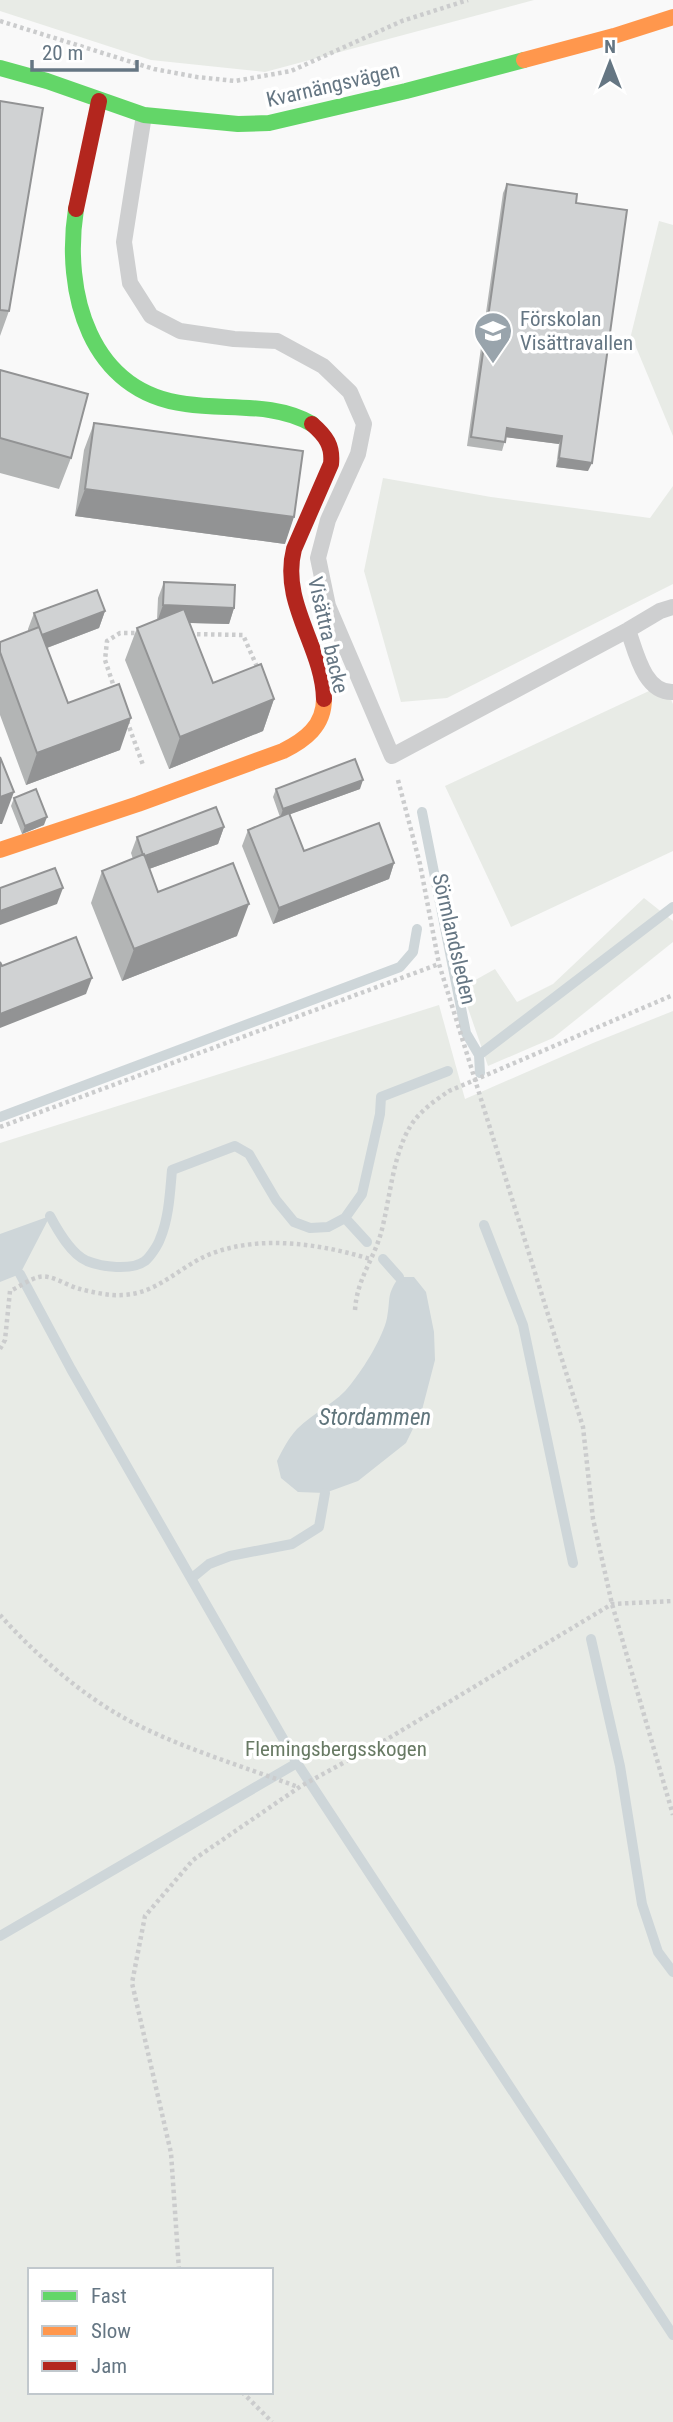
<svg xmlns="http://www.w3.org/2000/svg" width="673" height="2422" font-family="'Roboto Condensed',sans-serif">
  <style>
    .green { fill: #e8ebe6; fill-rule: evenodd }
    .water { fill: #ced6d9 }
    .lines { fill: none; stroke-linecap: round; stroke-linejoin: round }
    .stream { stroke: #ced6d9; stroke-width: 10 }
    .path { stroke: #cbcccd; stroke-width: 4.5; stroke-dasharray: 3.5 3.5; stroke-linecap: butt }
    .lane { stroke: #cecfd0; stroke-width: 16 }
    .fast { stroke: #63d668; stroke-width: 16 }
    .slow { stroke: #ff974d; stroke-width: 16 }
    .jam { stroke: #b3261e; stroke-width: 16 }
    .wall { fill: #b3b5b5 }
    .shaded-wall { fill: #929394 }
    .building { fill: #d0d2d3; stroke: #929394; stroke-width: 2 }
    .labels { text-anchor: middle; stroke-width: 7; stroke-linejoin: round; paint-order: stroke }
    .street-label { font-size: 21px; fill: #657683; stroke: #fff }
    .poi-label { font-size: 21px; fill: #657683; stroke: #fff; text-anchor: start }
    .park-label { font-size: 21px; fill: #687a64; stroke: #fff }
    .water-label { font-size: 23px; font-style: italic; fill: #60757c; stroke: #fff }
  </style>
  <rect width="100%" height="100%" fill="#f9f9f9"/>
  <!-- green -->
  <path class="green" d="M0 0H534L265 72 151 60 0 11Z
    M659 221 673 225V436L631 335Z
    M383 478 491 497 650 518 673 486V584L447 698 401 702 364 571Z
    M664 684 673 704V851L511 927 445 786Z
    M644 898 673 921V942L553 1038 488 1066 461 988 495 969 517 1002 553 984Z
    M439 1005 465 1099 593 1043 673 1011V2422H0V1143ZM30 2270H271V2392H30Z"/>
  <!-- water -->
  <path class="water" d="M50 1216 20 1274 0 1282V1234Z
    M399 1277H414L426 1292 434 1332 435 1360 422 1410 406 1443 358 1481 325 1493 298 1492 281 1478 277 1461C283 1449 288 1439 297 1429 314 1412 337 1403 351 1384 364 1368 383 1337 387 1318 391 1297 386 1296 399 1277Z"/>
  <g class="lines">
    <!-- stream -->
    <path class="stream" d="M422 812 466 1033 479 1055 480 1073
      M479 1055 673 907
      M0 1117 400 967 413 952 417 929
      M50 1216C58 1231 71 1254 87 1261 102 1267 131 1271 145 1261 150 1257 158 1245 160 1239 169 1218 170 1192 172 1170L235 1146 249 1154 276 1200 294 1222 310 1228 328 1227 345 1218 362 1194 380 1114 381 1097 448 1071
      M345 1218 367 1242
      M484 1225 523 1325 573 1563
      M383 1259 399 1277
      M20 1274 71 1369 297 1763 673 2335
      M192 1578 209 1564 230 1556 292 1544 319 1527 325 1493
      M591 1639 620 1766 642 1904 658 1952 673 1972
      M0 1936 297 1763"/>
    <!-- path -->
    <path class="path" d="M0 21 154 69 197 77 235 81 291 71 402 21 468 0
      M190 634 243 635 258 669
      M115 690 105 660 107 641 120 633H140
      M127 721 143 765
      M398 780 420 864 439 964 583 1427 593 1519 612 1604 673 1815
      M0 1127 439 964
      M355 1310C357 1279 373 1261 381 1233 391 1197 393 1142 419 1115 428 1105 439 1098 449 1091L673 995
      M0 1349 5 1340 10 1291C19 1287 30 1279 39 1277 52 1274 67 1286 80 1289 92 1292 109 1296 122 1295 159 1294 180 1265 213 1253 262 1235 321 1244 370 1259
      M0 1615C33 1652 76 1690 119 1715 173 1746 240 1765 298 1787
      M179 2270 171 2153 132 1983 145 1916 193 1860 301 1786 389 1738 612 1604 673 1601
      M242 2392 272 2422"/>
    <!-- lane -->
    <path class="lane" d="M144 115 124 242 130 283 151 316 180 331 234 339 277 341 323 366 350 392 364 424 358 454 328 520 318 558 328 606 392 756 628 630 660 611 673 607
      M628 630C636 652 644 693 673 692"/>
    <!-- fast -->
    <path class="fast" d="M0 68 47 81 144 115 238 124 269 123 406 91 524 60
      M76 209C63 292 89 392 186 404 227 410 275 402 312 424"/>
    <!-- slow -->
    <path class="slow" d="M524 60 614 36 673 17
      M0 850 138 804 283 751C305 740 324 726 324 699"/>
    <!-- jam -->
    <path class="jam" d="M76 209 99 101
      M312 424C326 436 333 446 331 464L294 549C280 603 323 647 324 699"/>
  </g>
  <!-- wall -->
  <path class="wall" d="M0 101 9 311 0 336Z
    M507 184 576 203 588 471 556 467 559 444 506 437 502 451 467 446 503 193Z
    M0 370 71 458 59 489 0 473Z
    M94 423 285 544 75 516 84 450Z
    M164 582 234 608 229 624 189 623 213 683 274 699 263 731 169 769 125 660 137 628 157 620 158 598Z
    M105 611 99 628 47 648 68 703 120 750 26 785 0 715V642L28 631V629L34 613Z
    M276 789H360L290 814 304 851 394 863 389 879 273 924 242 846 248 830 280 817 273 797Z
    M14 798 44 825 22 834 11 806Z
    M224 827 218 844 149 869 158 892 237 936 122 981 91 903 102 871 133 859 131 853 137 837Z"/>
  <!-- shaded-wall -->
  <path class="shaded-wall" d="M507 428 562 436 559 444 504 437Z
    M559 458 592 463 588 471 556 467Z
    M85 489 294 517 285 544 75 516Z
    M163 605 234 608 229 624 157 622Z
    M105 611 99 628 36 652 42 635Z
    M274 699 263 731 169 769 180 737Z
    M131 718 120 750 26 785 37 753Z
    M363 780 360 789 280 818 283 809Z
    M14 792 2 824H0V797Z
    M47 817 44 825 22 834 25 826Z
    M224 827 218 844 138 873 144 857Z
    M394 863 389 879 273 924 279 908Z
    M63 888 57 904 0 925V911Z
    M249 904 237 936 122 981 134 949Z
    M92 978 86 994 0 1028V1014Z"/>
  <!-- building -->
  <path class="building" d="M0 101 43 108 9 311 0 310Z
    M507 184 577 194 576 203 627 210 592 463 559 458 562 436 507 428 505 442 471 437Z
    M0 370 88 394 71 458 0 438Z
    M94 423 303 451 294 517 85 489Z
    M164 582 235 585 234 608 163 605Z
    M97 590 105 611 42 635 34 613Z
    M184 609 213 683 261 664 274 699 180 737 137 628Z
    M39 627 68 703 119 684 131 718 37 753 0 652V642Z
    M0 757 14 792 0 797Z
    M355 759 363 780 283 809 276 789Z
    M36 789 47 817 25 826 14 798Z
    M216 807 224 827 145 856 143 855 137 837Z
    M289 813 304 851 379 823 394 863 279 908 248 830Z
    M144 854 158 892 233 863 249 904 134 949 102 871Z
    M55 868 63 888 0 911V888Z
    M76 937 92 978 0 1014V962L2 966Z"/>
  <!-- icons -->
  <defs>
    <symbol id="school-pin" viewBox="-11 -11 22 30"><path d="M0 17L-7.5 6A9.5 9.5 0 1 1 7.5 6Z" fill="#99a4ac" stroke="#fff"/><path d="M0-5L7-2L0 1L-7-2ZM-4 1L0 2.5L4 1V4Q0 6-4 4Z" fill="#fff"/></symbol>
  </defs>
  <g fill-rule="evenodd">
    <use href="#school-pin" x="471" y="309" width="44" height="60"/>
  </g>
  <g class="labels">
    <!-- street labels -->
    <g class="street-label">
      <text transform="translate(333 85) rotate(-13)" y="7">Kvarnängsvägen</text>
      <text transform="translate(328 635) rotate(77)" y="7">Visättra backe</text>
      <text transform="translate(454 939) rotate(77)" y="7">Sörmlandsleden</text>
    </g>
    <!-- poi labels -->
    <g class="poi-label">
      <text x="520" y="326">Förskolan<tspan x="520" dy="24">Visättravallen</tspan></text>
    </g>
    <!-- park labels -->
    <g class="park-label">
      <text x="336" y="1756">Flemingsbergsskogen</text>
    </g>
    <!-- water labels -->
    <g class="water-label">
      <text x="375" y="1425">Stordammen</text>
    </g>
  </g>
  <!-- legend -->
  <rect x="28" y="2268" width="245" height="126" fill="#ffffff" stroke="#c1c8cd" stroke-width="2"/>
  <rect x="42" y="2291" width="35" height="10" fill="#63d668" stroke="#c1c8cd" stroke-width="2"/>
  <text x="91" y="2303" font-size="21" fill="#657683">Fast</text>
  <rect x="42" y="2326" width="35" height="10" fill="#ff974d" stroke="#c1c8cd" stroke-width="2"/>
  <text x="91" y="2338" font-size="21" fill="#657683">Slow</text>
  <rect x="42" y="2361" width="35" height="10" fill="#b3261e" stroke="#c1c8cd" stroke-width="2"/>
  <text x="91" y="2373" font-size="21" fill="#657683">Jam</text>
  <!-- north arrow -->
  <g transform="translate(610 63)" stroke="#ffffff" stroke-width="5" paint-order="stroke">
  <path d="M0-5L12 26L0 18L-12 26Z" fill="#657683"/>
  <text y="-10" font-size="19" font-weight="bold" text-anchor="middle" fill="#657683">N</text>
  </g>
  <!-- scale -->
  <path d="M32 60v10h105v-10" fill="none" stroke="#657683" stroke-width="3.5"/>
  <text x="42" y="60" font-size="21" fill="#657683" stroke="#ffffff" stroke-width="5" paint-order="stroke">20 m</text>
</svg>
